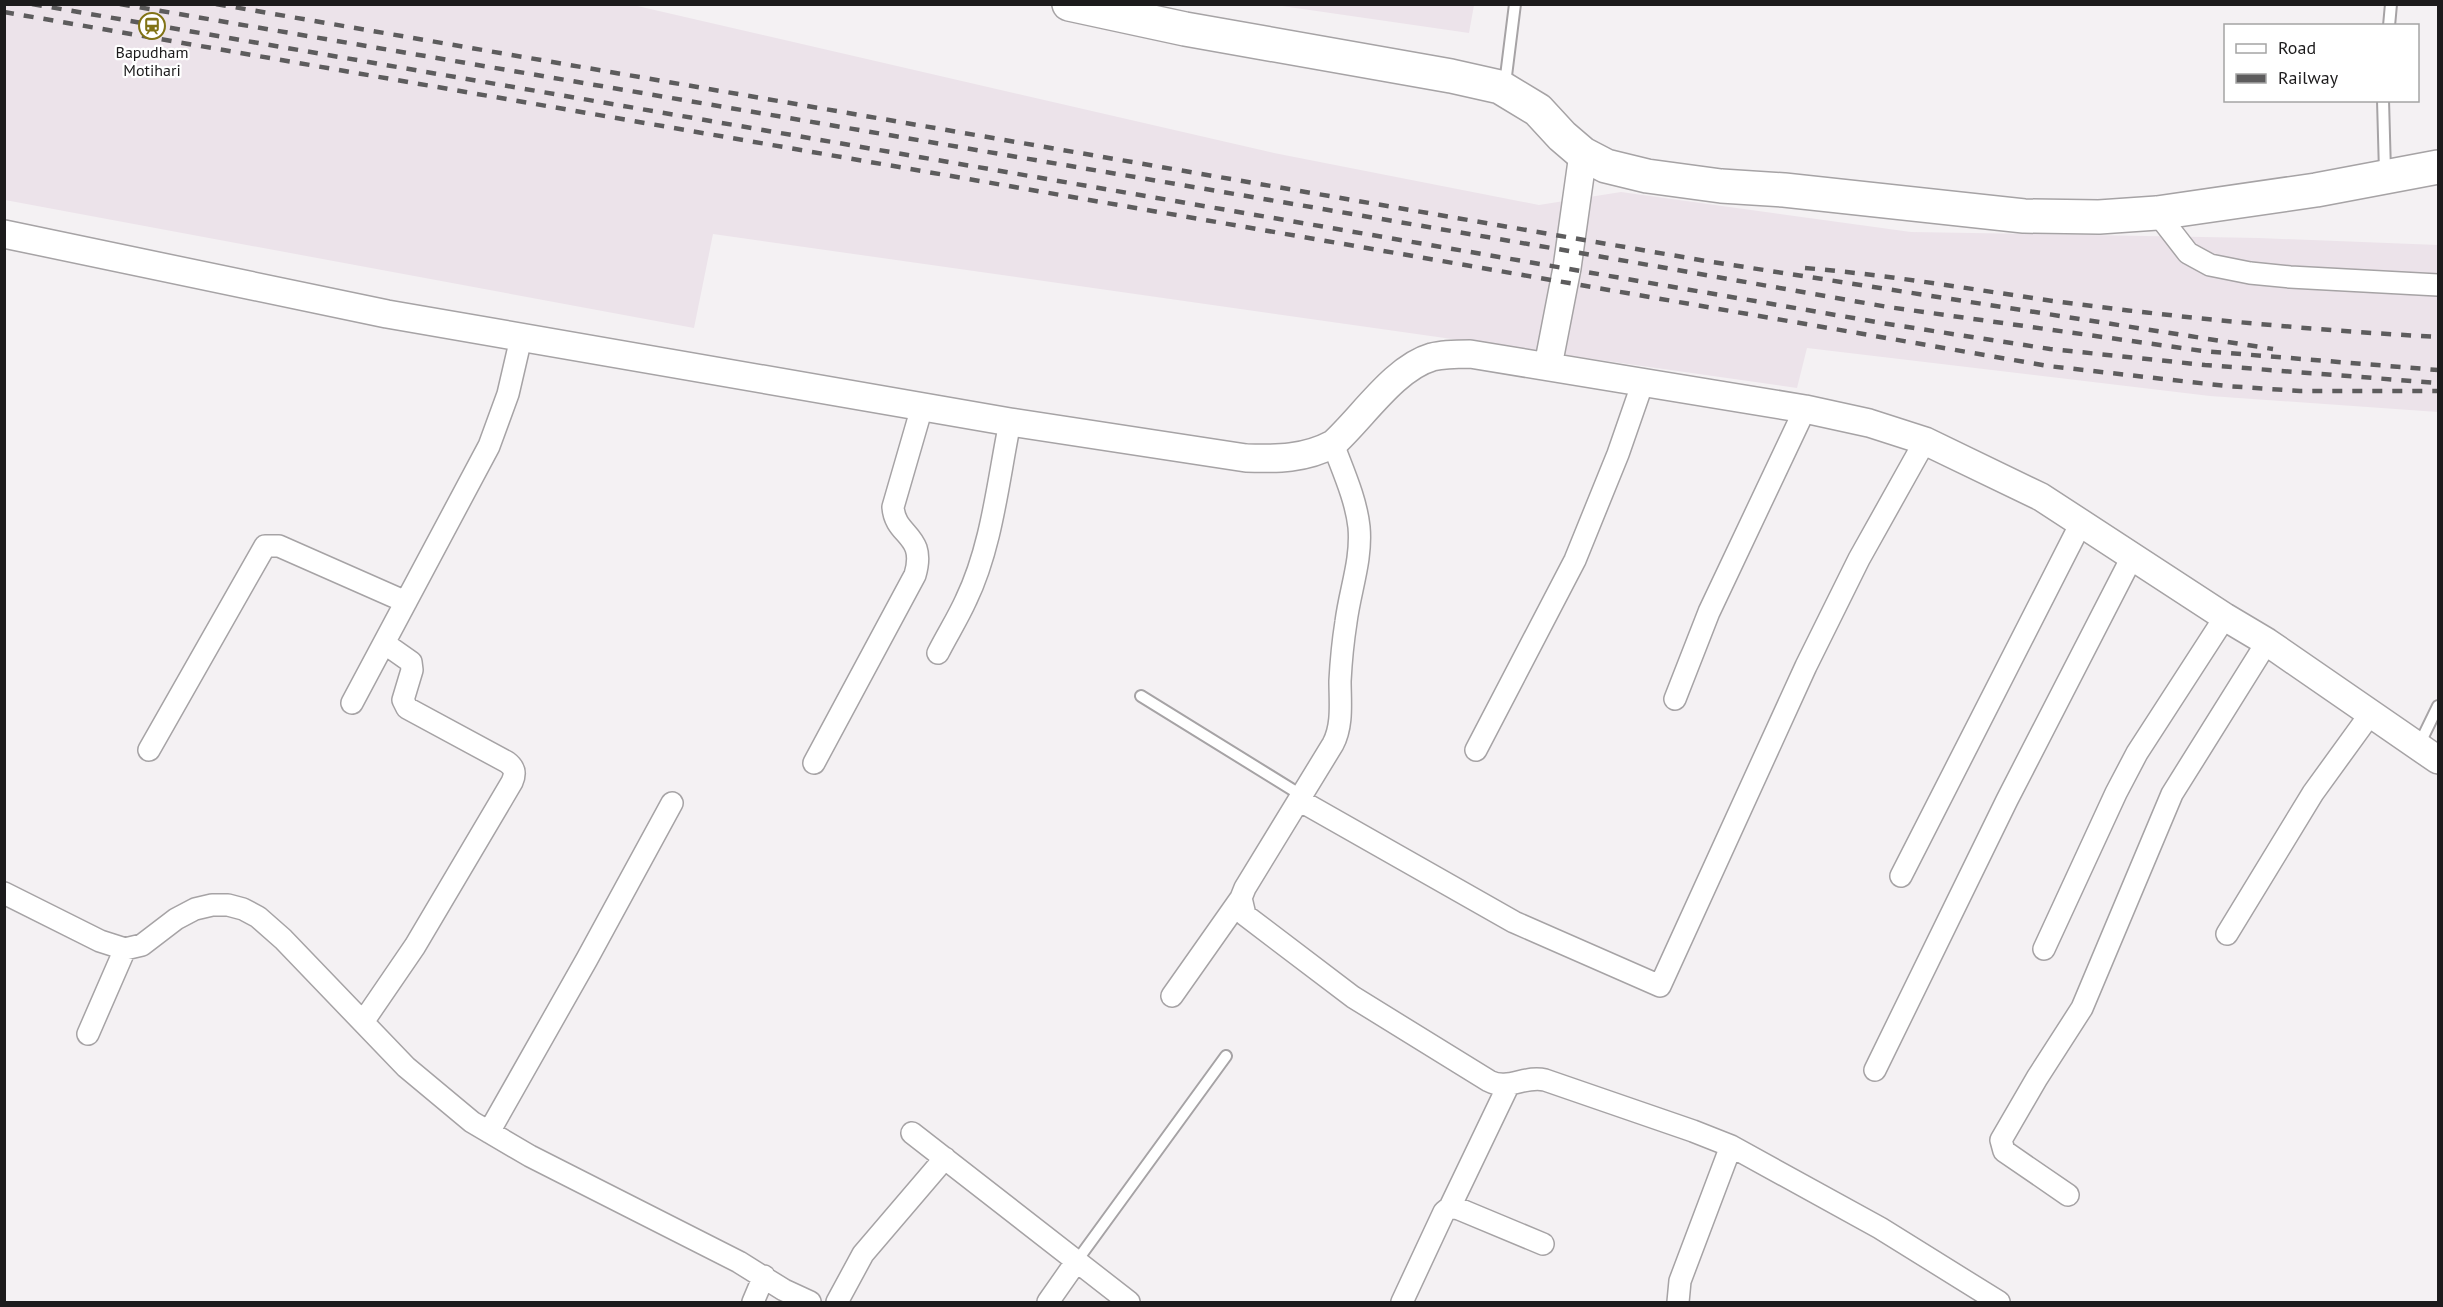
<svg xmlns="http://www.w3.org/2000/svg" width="2443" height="1307" font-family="'PT Sans',sans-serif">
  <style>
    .built { fill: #ece3ea }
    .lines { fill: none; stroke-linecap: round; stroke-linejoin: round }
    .service-casing { stroke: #a6a3a5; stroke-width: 14 }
    .minor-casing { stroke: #a6a3a5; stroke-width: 24 }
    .tertiary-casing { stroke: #a6a3a5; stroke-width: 30 }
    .primary-casing { stroke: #a6a3a5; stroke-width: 36 }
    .service { stroke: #fff; stroke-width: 10 }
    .minor { stroke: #fff; stroke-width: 21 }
    .tertiary { stroke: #fff; stroke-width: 27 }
    .primary { stroke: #fff; stroke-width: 33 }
    .rail { stroke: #5d5c5d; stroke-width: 4.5; stroke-dasharray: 10 10; stroke-linecap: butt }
    .labels { text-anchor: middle; stroke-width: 4.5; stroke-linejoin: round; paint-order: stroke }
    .poi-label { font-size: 16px; fill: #1c1b1c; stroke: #fff }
  </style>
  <rect width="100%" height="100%" fill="#f4f1f3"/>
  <!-- built -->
  <path class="built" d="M4 5H633L1274 153 1539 205 1621 192 1911 232 2259 238 2438 245V412L2210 396 1807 348 1797 388 713 234 694 328 5 200Z
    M1275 5 1474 4V5L1469 33Z"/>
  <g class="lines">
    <defs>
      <path id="service" d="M2389 26 2391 4
        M1505 84 1515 4
        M2383 100 2385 172
        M1141 696 1301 795
        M2419 745 2438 706
        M1076 1262 1226 1056"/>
      <path id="minor" d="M2157 213 2188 253 2210 265 2250 273 2290 277 2438 285
        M1333 444C1343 471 1356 499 1359 527 1362 560 1350 590 1346 622 1343 641 1341 662 1340 681 1340 702 1343 725 1333 744L1245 888 1241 898 1245 915 1353 997 1489 1081C1508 1091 1525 1075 1545 1080L1693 1131 1731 1146 1880 1228 1999 1302
        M938 653C947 635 958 618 966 600 992 546 998 481 1010 422
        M1675 699 1709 612 1805 409
        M352 703 489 446 508 394 521 338
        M149 750 265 546H279L406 602
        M1476 750 1575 560 1618 454 1643 382
        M814 763 915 575C927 534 895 537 893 507L922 407
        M1299 800 1514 922 1660 986 1806 666 1859 559 1925 441
        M1901 876 2081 523
        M4 893 100 941 125 949 142 945 176 919 195 909 212 905H228L243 909 258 917 283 939 406 1067 472 1122 530 1156 739 1262 784 1290 810 1302
        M2227 934 2313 793 2371 713
        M2044 949 2116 793 2137 753 2225 617
        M1172 996 1241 898
        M363 1022 415 946 512 782C516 773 515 768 507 762L407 708 403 700 412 670 411 662 384 643
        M88 1034 125 949
        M1875 1070 2007 800 2132 557
        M489 1132 587 959 672 803
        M912 1133 1129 1302
        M2068 1195 2004 1151 2001 1140 2037 1078 2082 1008 2172 794 2267 642
        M1450 1207 1509 1084
        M753 1302 764 1276
        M837 1302 863 1254 945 1158
        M1048 1302 1076 1262
        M1402 1302 1444 1212 1450 1207 1459 1209 1543 1244
        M1678 1302 1680 1281 1731 1146"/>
      <path id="tertiary" d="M4 234 387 314 1010 422 1246 458C1277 459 1305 459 1333 444 1362 418 1394 368 1432 357 1444 354 1457 354 1470 354L1805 409 1869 423 1925 441 2041 497 2225 617 2267 642 2438 760
        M1548 366 1567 268 1583 154"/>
      <path id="primary" d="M1069 4 1185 29 1451 76 1500 87 1538 110 1562 136 1583 154 1606 166 1647 176 1721 186 1784 190 2024 216 2099 217 2157 213 2316 190 2438 167"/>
    </defs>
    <!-- service casing -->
    <use href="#service" class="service-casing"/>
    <!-- minor casing -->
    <use href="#minor" class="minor-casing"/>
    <!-- tertiary casing -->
    <use href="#tertiary" class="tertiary-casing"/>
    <!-- primary casing -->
    <use href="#primary" class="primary-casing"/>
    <!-- service -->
    <use href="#service" class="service"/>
    <!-- minor -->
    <use href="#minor" class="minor"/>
    <!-- tertiary -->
    <use href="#tertiary" class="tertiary"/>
    <!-- primary -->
    <use href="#primary" class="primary"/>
    <!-- rail -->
    <path class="rail" d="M32 4 1888 324 2050 349 2205 365 2438 383
      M120 4 1569 251 1888 307 2203 351 2438 370
      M216 4 1706 261 2273 349
      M4 12 2048 366 2226 386 2300 391H2438
      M1805 268C1889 275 1970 289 2053 301 2181 318 2310 330 2438 337"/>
  </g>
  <!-- icons -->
  <defs>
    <symbol id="station-ring" viewBox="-11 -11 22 22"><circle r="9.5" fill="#fff" stroke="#817315" stroke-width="1.5"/><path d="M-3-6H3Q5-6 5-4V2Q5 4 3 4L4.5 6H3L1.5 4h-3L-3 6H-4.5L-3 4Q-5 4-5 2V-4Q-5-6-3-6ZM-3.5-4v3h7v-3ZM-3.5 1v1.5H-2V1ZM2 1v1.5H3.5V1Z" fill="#817315"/></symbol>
  </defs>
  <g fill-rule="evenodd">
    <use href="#station-ring" x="137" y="11" width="30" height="30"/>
  </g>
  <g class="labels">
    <!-- poi labels -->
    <g class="poi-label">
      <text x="152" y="58">Bapudham<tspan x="152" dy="18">Motihari</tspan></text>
    </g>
  </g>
  <!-- border -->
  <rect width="2443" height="1307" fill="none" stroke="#1c1b1c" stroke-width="12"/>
  <!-- legend -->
  <rect x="2224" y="24" width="195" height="78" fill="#ffffff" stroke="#a4a4a4" stroke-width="1.5"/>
  <rect x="2236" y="44" width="30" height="9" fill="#ffffff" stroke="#a4a4a4" stroke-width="1.5"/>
  <text x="2278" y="54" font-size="18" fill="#1c1b1c">Road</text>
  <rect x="2236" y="74" width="30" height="9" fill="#5d5c5d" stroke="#a4a4a4" stroke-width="1.5"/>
  <text x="2278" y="84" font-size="18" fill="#1c1b1c">Railway</text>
</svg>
